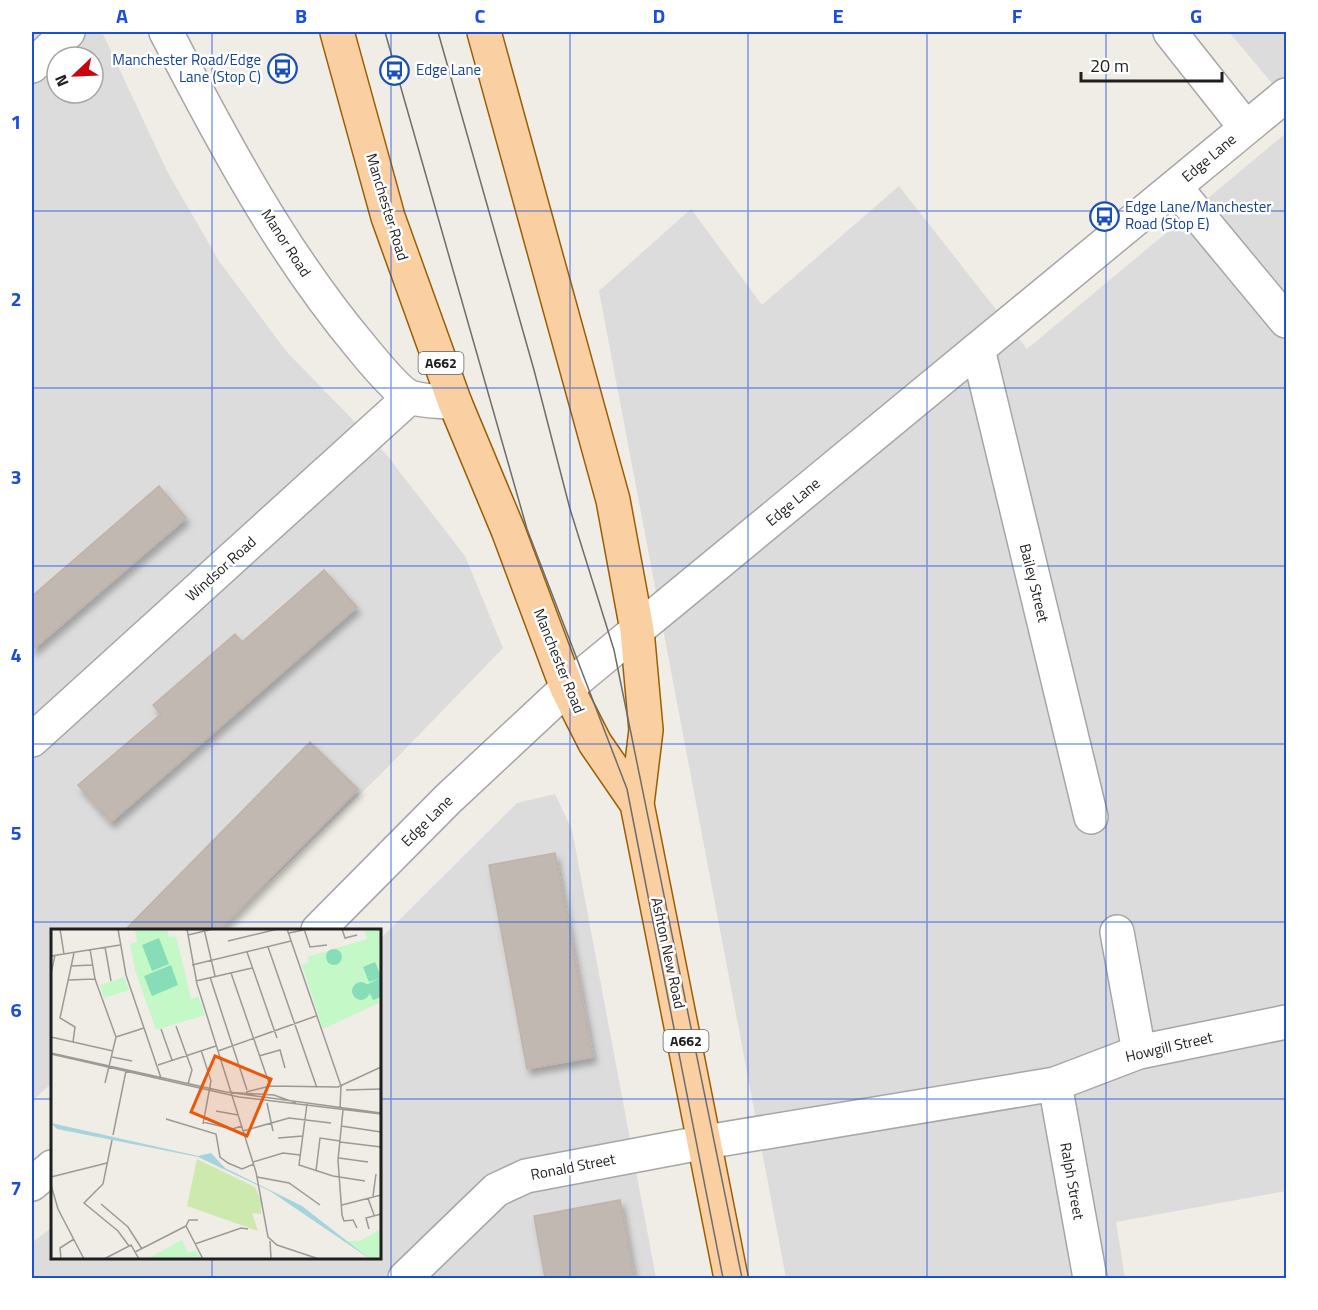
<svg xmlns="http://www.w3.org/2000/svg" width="1318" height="1310" font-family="'Titillium Web',sans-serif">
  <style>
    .residential { fill: #dddcdc; fill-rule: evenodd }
    .building { fill: #c1b8b2; stroke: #c1b2a9; stroke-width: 1.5; filter: url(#shadow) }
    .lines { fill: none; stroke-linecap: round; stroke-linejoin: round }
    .minor-casing { stroke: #a6a6a6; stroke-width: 36 }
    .tertiary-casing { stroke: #a6a6a6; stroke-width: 36 }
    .primary-casing { stroke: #985f03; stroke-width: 36 }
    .minor { stroke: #fff; stroke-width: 33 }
    .tertiary { stroke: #fff; stroke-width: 33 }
    .primary { stroke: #facfa1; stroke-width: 33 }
    .tram { stroke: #6d6d6d; stroke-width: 1.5 }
    .grid { fill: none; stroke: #1d4ed8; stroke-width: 1.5; stroke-opacity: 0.55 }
    .labels { text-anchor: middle; stroke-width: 5; stroke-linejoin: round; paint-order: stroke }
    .shield { fill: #fff; stroke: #626262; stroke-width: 1.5 }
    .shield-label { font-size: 14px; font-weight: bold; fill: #1f1f1f }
    .transit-label { font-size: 15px; fill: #164399; stroke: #fff; text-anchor: start }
    .street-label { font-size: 15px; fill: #1f1f1f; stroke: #fff }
    .inset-road { fill: none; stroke: #9c9a96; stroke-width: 1.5 }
    .view { fill: #e8590c; fill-opacity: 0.15; stroke: #e8590c; stroke-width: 3 }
    .inset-edge { fill: none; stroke: #1f1f1f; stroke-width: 3 }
    .neatline { fill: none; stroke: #1d4ed8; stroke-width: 2 }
    .grid-label { font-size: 20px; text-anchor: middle; font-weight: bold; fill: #1d4ed8 }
  </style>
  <defs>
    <filter id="shadow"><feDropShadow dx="3.5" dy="6" stdDeviation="3" flood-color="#0004"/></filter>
  </defs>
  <rect width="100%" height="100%" fill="#f0ece6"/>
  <!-- residential -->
  <path class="residential" d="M32 32H102L168 173 219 261 286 351 385 453 465 556 503 648 384 771 220 930H52V1083L32 1101ZM57 57H93V93H57Z
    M1229 32H1286V100Z
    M1286 133V1191L1116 1222 1125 1278H786L599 291 691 209 762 305 899 186 1027 349Z
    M555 794 572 830 656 1278H32V1243L52 1227V1258H380V939L517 803Z"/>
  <!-- building -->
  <path class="building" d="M159 486 186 518 32 650V596Z
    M324 570 357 607 111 822 78 785 161 714 153 705 235 634 242 642Z
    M310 742 358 789 272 876 219 930H125Z
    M555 853 593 1057 527 1069 489 865Z
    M620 1200 634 1278H545L534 1216Z"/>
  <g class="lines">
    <defs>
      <path id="minor" d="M166 32C223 142 282 253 362 348 371 359 398 392 410 397 423 402 442 401 455 403
        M1170 32 1246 128
        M32 66 68 32
        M1175 187 1286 321
        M978 349 1091 817
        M637 630 1286 95
        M32 740 410 397
        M1117 932 1139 1052
        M1055 1084 1090 1278
        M405 1278 496 1190 526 1176 706 1142 1055 1084 1139 1052 1286 1022"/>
      <path id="tertiary" d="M318 930 448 799 567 688 637 630
        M32 1184 52 1167"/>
      <path id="primary" d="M337 32 388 217 455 403 508 530 567 688 595 743 637 804
        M484 32 613 500 637 630 646 730 637 804 731 1278"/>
    </defs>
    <!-- minor casing -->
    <use href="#minor" class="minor-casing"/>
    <!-- tertiary casing -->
    <use href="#tertiary" class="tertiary-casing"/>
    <!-- primary casing -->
    <use href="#primary" class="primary-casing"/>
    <!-- minor -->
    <use href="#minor" class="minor"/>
    <!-- tertiary -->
    <use href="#tertiary" class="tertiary"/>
    <!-- primary -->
    <use href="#primary" class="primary"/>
    <!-- tram -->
    <path class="tram" d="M385 32 527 529 627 789 723 1278
      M438 32 534 370 570 509 614 650 742 1278"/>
  </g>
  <!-- grid -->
  <path class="grid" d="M212 32V930M391 32V1278M570 32V1278M748 32V1278M927 32V1278M1106 32V1278M32 211H1286M32 388H1286M32 566H1286M32 744H1286M32 922H1286M32 1099H52M380 1099H1286M212 1258V1278"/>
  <!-- icons -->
  <defs>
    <symbol id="bus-ring" viewBox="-11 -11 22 22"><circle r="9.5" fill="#fff" stroke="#1a4fb4" stroke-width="1.5"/><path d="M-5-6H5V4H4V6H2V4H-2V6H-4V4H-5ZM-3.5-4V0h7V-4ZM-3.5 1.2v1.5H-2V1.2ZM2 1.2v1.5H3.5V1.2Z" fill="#1a4fb4"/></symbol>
  </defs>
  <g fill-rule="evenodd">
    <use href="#bus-ring" x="266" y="52" width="33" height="33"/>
    <use href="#bus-ring" x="378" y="54" width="33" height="33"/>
    <use href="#bus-ring" x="1088" y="200" width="33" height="33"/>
  </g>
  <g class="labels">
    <!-- shield labels -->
    <g class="shield">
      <rect x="418.5" y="352" width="45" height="22" rx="4.5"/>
      <rect x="663.5" y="1030" width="45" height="22" rx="4.5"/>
    </g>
    <g class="shield-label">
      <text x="441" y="368">A662</text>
      <text x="686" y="1046">A662</text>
    </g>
    <!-- transit labels -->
    <g class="transit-label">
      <text x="261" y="65" text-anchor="end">Manchester Road/Edge<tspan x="261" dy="17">Lane (Stop C)</tspan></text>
      <text x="416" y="75">Edge Lane</text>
      <text x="1125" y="212">Edge Lane/Manchester<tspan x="1125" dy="17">Road (Stop E)</tspan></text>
    </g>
    <!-- street labels -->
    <g class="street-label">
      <text transform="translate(1209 158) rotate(-40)" y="5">Edge Lane</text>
      <text transform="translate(387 207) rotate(73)" y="5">Manchester Road</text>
      <text transform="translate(286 243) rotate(57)" y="5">Manor Road</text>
      <text transform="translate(793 502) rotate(-40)" y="5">Edge Lane</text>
      <text transform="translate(221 569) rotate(-42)" y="5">Windsor Road</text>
      <text transform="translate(1034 583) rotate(76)" y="5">Bailey Street</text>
      <text transform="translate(559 661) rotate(68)" y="5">Manchester Road</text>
      <text transform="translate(427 821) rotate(-45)" y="5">Edge Lane</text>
      <text transform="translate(668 953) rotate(78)" y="5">Ashton New Road</text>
      <text transform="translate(1169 1047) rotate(-13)" y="5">Howgill Street</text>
      <text transform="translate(573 1167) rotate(-11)" y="5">Ronald Street</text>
      <text transform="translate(1072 1181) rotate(80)" y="5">Ralph Street</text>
    </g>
  </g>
  <!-- overview -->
  <g transform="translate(51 929)">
    <rect width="330" height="330" fill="#f0ece6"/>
    <path d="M146 230 204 258 210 272V285L201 284 207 302 136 277Z" fill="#cde9ad"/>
    <path d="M84 0H116L118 8 125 7 140 70 147 67 154 86 105 101 84 41 79 15 86 13ZM313 0H330V73L272 100 251 36 258 33 256 28 316 10ZM73 48 78 61 53 69 49 56ZM330 300V330H319L295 312H309ZM131 311 137 324 145 321 150 330H96Z" fill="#c4f8c6"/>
    <path d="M108 9 118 35 101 42 91 16ZM275 28a8 8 0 1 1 16 0a8 8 0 1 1-16 0ZM324 33 330 47V68L322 71 315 56 329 49 318 53 312 38ZM120 36 127 56 101 67 93 47ZM301 62a9 9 0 1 1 18 0a9 9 0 1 1-18 0Z" fill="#86ddb7"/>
    <path d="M0 194 147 227 160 224 174 239 251 277 319 330 219 262 147 228 6 200Z" fill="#a7d3dc"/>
    <path class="inset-road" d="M9 0 13 25M67 0 75 46 110 149M136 0 146 55 205 243 217 308 226 316 268 330M153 0 164 47M236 0 290 157 289 179M253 0 259 18 276 16M291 0 294 9 306 6M238 4 257 0M137 6 162 0M177 12 227 0M54 18 60 52M217 18 266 159M39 20 44 50 65 108 54 154M196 23 226 109M0 27 69 16M141 36 240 12M20 37 41 36M180 44 219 157M0 45 4 26M159 48 196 161M17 51 44 50M145 52 201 39M125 97 141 141 137 155M110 100 121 131M0 108 62 122M65 108 93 99M22 113 24 98 9 89 23 24M150 121 160 152 152 195M167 122 265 87M0 124 175 163 330 184M0 125 188 168 330 185M208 127 229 121 234 139M61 128 81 132M107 136 165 117M295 161 330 160M174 163 223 166 245 174M195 163 219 157 287 158 330 138M216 174 222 202M256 175 248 236 282 247 314 252M292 181 287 231 291 286 293 292 302 291 306 299M165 182 187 186M115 190 165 205 169 228 177 234 191 240 203 235M152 193 181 200 191 197M290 197 330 203M192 202 238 189 280 194M62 206 75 142M227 209 252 207M61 211 52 255 33 274 67 302 78 317M289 213 330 218M288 229 317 233M202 233 232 224 249 226M265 242 269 209 289 212M0 248 56 234M206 248 238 254 269 276M0 256 7 280 33 330M322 267 325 245M317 269 323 286M50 275 77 298 91 320M291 276 330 266M147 291H138L135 297 152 330M318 300 315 289 330 285M219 312 220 330M144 315 190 299 197 300M84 323 135 297M10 330 9 319 23 310M53 330 80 316 88 330"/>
    <path class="view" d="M164 127 220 150 196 207 140 183Z"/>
    <rect width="330" height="330" class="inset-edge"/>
  </g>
  <!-- border -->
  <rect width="1318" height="1310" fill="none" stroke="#ffffff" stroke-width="66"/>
  <!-- north arrow -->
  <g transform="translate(75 75) rotate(247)"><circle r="28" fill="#ffffff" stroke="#a5a5a5" stroke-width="1.5"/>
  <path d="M0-4.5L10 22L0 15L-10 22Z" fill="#ca040f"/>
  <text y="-9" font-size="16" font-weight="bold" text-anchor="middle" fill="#1f1f1f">N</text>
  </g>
  <!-- scale -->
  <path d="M1081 72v9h141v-9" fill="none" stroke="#1f1f1f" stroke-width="3"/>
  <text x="1090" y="72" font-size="18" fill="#1f1f1f" stroke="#ffffff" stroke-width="4.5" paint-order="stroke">20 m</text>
  <rect x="33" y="33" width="1252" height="1244" class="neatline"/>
  <g class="grid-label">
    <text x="122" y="23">A</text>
    <text x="301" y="23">B</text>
    <text x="480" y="23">C</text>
    <text x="659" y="23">D</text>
    <text x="838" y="23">E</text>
    <text x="1017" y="23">F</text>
    <text x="1196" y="23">G</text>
    <text x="16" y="129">1</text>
    <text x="16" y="306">2</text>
    <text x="16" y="484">3</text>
    <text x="16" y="662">4</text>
    <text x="16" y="840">5</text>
    <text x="16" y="1017">6</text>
    <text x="16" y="1195">7</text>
  </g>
</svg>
